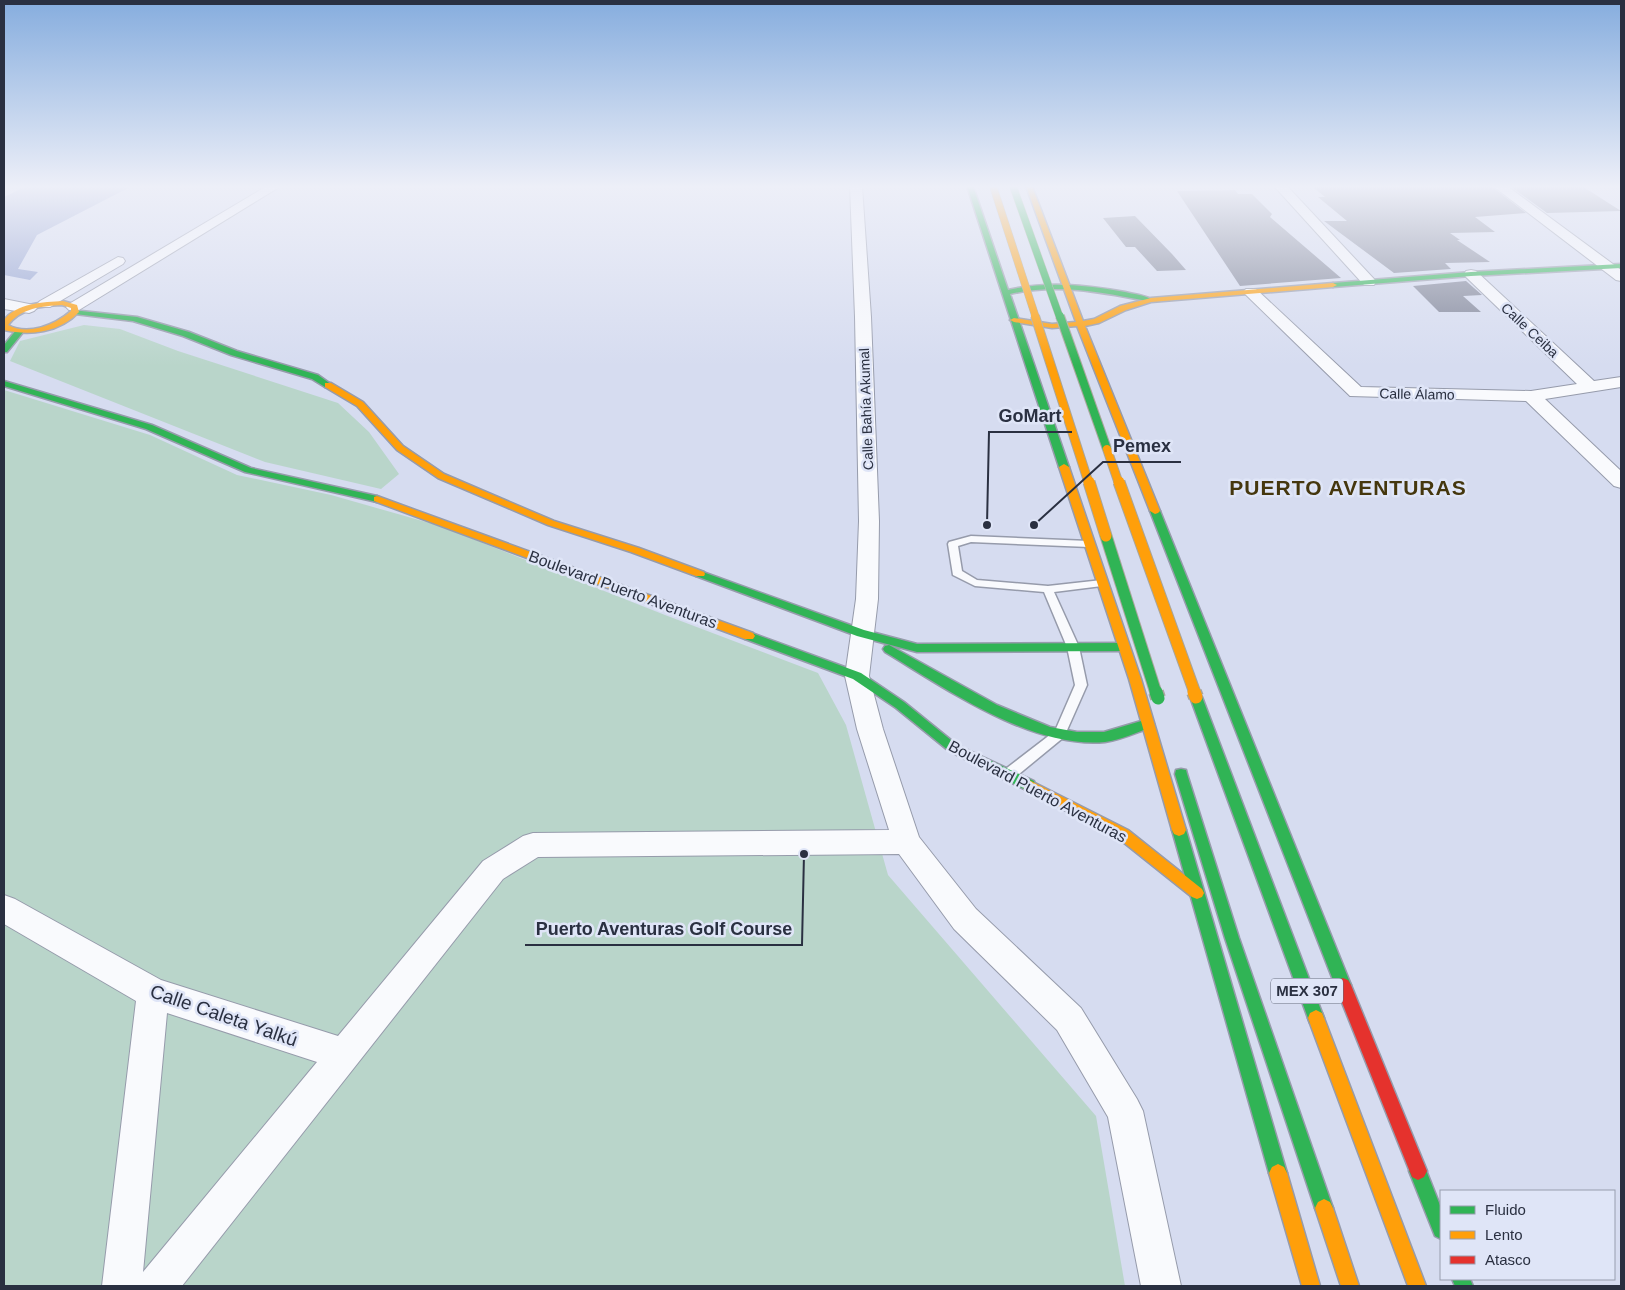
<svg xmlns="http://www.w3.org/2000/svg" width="1625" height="1290" font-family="Helvetica,sans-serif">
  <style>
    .green { fill: #b9d5ca }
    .water { fill: #93a2d0 }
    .building { fill: #818699 }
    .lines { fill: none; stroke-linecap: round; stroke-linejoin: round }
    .lane-casing { stroke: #969bab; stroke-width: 3 }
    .street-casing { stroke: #969bab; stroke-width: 2 }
    .fast-casing { stroke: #969bab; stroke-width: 3 }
    .slow-casing { stroke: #969bab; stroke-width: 3 }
    .jam-casing { stroke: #969bab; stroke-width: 3 }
    .lane { fill: #f9fafd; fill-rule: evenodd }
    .street { fill: #f9fafd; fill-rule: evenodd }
    .fast { fill: #30b455; fill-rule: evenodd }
    .slow { fill: #ff9f0a; fill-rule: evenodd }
    .jam { fill: #e5322d; fill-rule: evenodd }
    .fast-bridge-far3-casing { stroke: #a8a59c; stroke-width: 8; stroke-linecap: butt }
    .fast-bridge-far2-casing { stroke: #a8a59c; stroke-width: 10; stroke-linecap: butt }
    .fast-bridge-far1-casing { stroke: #a8a59c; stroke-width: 13; stroke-linecap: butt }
    .fast-bridge-casing { stroke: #a8a59c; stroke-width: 16; stroke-linecap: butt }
    .slow-bridge-far3-casing { stroke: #a8a59c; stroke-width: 8; stroke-linecap: butt }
    .slow-bridge-far2-casing { stroke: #a8a59c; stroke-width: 10; stroke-linecap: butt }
    .slow-bridge-far1-casing { stroke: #a8a59c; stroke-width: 13; stroke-linecap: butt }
    .slow-bridge-casing { stroke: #a8a59c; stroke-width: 16; stroke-linecap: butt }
    .fast-bridge-far3 { stroke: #30b455; stroke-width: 7 }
    .fast-bridge-far2 { stroke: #30b455; stroke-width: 8 }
    .fast-bridge-far1 { stroke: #30b455; stroke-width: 11 }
    .fast-bridge { stroke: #30b455; stroke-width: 13 }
    .slow-bridge-far3 { stroke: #ff9f0a; stroke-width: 7 }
    .slow-bridge-far2 { stroke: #ff9f0a; stroke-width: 8 }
    .slow-bridge-far1 { stroke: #ff9f0a; stroke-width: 11 }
    .slow-bridge { stroke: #ff9f0a; stroke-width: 13 }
    .labels { text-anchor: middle; stroke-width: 5; stroke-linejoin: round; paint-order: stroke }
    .far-street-label { font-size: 14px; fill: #2a3041; stroke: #dfe5f7 }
    .shield { fill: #dfe5f7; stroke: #606678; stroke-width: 1 }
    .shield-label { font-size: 15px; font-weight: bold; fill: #2a3041 }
    .street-label { font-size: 16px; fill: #2a3041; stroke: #dfe5f7 }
    .near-street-label { font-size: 19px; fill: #2a3041; stroke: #dfe5f7 }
    .district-label { font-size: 21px; font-weight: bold; letter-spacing: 1px; fill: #45370e; stroke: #dfe5f7 }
    .leader { fill: none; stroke: #2a3041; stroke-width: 2 }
    .callout-dot { fill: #2a3041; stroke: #dfe5f7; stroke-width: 2 }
    .callout-label { font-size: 18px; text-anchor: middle; font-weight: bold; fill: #2a3041; stroke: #dfe5f7; stroke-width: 5; stroke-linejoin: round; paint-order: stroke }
  </style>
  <rect width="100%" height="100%" fill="#d6dcf0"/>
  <!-- green -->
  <path class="green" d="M84 325 120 329 178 351 338 403 369 432 399 474 381 489 265 462 10 361 20 341Z
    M4 390 150 435 237 475 331 495 440 526 665 615 818 673 846 725 888 875 1096 1116 1125 1286H4Z"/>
  <!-- water -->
  <path class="water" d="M27 186H132L37 235 18 269 38 272 30 280 4 275V197Z"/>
  <!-- building -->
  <path class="building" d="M1342 186H1491L1526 213 1475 217 1495 232 1450 233 1460 240H1457L1490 262 1445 263 1451 269 1394 273 1324 221H1347L1318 197H1325L1313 187Z
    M1510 186H1582L1621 211 1547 213Z
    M1235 190 1238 194H1252L1272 214 1270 217 1341 278 1240 286 1177 191Z
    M1135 216 1172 254 1186 270 1157 271 1135 247H1126L1103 218Z
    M1466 281 1482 295 1463 296 1481 312H1439L1413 286Z"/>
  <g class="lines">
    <defs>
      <path id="lane" d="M971 536 1089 541 1094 544 1089 547 971 542 958 546 962 571 977 580 1048 586 1102 580 1107 583 1102 586 1054 592 1079 647 1087 685 1064 737 1013 779 1008 780 1003 779 1002 775 1003 771 1055 731 1075 685 1067 647 1044 592 975 586 953 575 948 544 949 542Z"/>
      <path id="street" d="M267 186H281L79 310H69L66 307 69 304Z
        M850 186H862L871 317 879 521 878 599 869 676 883 729 919 837 976 909 1081 1008 1137 1099 1143 1111 1181 1286H1141L1108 1117 1057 1030 954 929 899 854 538 857 503 879 182 1286H102L136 1001 4 924V895L15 899 161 980 338 1036 483 861 523 836 533 833 889 830 857 729 845 676 856 599 859 521 855 317ZM167 1013 317 1062 143 1272Z
        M1274 186H1287L1374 279 1376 282 1374 285H1364Z
        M1493 186H1507L1621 270V281L1616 280Z
        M118 257 123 258 125 261 123 264 50 307H40L37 304 40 301Z
        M1471 270 1476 271 1594 381 1621 377V387L1545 399 1621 471V488L1614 486 1526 401 1350 396 1243 292 1246 289H1256L1361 387 1531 391 1577 384 1466 277 1464 274 1466 271Z
        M4 299 34 305 37 308 34 311 29 313 4 309Z"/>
      <path id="fast" d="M967 186H973L1008 290C1048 281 1085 285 1125 292 1133 294 1144 295 1151 299L1147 301C1101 292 1056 283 1010 294L1069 467 1067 469H1061L1059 467Z
        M1621 264V268L1471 276 1333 287 1329 285 1333 283 1471 272Z
        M72 310 137 317 189 332 237 351 318 375 332 385 325 387 312 379 231 355 183 336 133 321 75 314 71 312Z
        M17 329 24 331 7 352H4V345Z
        M4 381 152 425 251 468 377 496 382 499 377 502 245 472 146 429 4 386Z
        M1155 508 1160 511 1351 985 1348 990 1343 992 1338 990 1335 985 1150 511Z
        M700 571 864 630 917 644 1123 643 1129 647 1123 651 917 652 857 636 696 576 695 574 696 572Z
        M749 632 861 673 904 702 957 745 1034 781 1035 785 1034 789 1029 790 1024 789 949 751 896 708 853 679 745 639 743 636 745 633Z
        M889 645 997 705 1050 727 1077 732H1104L1148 719 1152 721 1154 724 1152 727C1137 732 1121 740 1105 742 1031 749 945 688 885 652L883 649 885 646Z
        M1196 693 1200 694 1202 697 1324 1018 1322 1023 1316 1026 1310 1023 1308 1018 1190 697 1192 694Z
        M1181 769 1186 770 1187 774 1239 938 1333 1208 1330 1214 1324 1217 1318 1214 1315 1208 1225 938 1175 774 1176 770Z
        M1179 824 1184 826 1186 830 1287 1173 1284 1179 1278 1182 1272 1179 1269 1173 1172 830 1174 826Z
        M1418 1162 1424 1165 1441 1208V1239L1435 1236 1409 1171 1412 1165Z
        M1452 1279H1470L1473 1286H1455Z"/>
      <path id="slow" d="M1026 186H1032L1083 321 1094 319 1120 306 1151 298 1333 283 1337 285 1333 287 1151 302 1126 310 1099 323 1085 326 1160 511 1158 513 1155 514 1150 511 1077 326 1052 328 1014 322 1010 320 1014 318 1052 324 1076 322Z
        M63 301 77 305 79 312C59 333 30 336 4 330V320C17 303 43 302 63 301ZM62 305 71 308V311C55 325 28 336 8 325 21 308 42 306 62 305Z
        M325 383H331L363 402 403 446 444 474 554 521 639 548 704 572 705 574 704 576H696L631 552 548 525 438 478 397 450 357 406 325 387Z
        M1064 464 1069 467 1141 679 1186 830 1184 834 1179 836 1174 834 1172 830 1129 679 1059 467Z
        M377 496 753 633 755 636 753 639H745L374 501V497Z
        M1029 780 1128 830 1202 889 1204 893 1202 897 1197 899 1192 897 1118 838 1024 789 1023 785 1024 781Z
        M1316 1010 1322 1013 1324 1018 1426 1286H1408L1308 1018 1310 1013Z
        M1278 1164 1284 1167 1287 1173 1320 1286H1302L1269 1173 1272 1167Z
        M1324 1199 1330 1202 1333 1208 1359 1286H1341L1315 1208 1318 1202Z"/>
      <path id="jam" d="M1343 978 1348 980 1351 985 1427 1171 1424 1177 1418 1180 1412 1177 1335 985 1338 980Z"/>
    </defs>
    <!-- lane casing -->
    <use href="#lane" class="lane-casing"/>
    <!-- street casing -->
    <use href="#street" class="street-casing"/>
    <!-- fast casing -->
    <use href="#fast" class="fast-casing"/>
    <!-- slow casing -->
    <use href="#slow" class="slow-casing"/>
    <!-- jam casing -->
    <use href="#jam" class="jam-casing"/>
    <!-- lane -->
    <use href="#lane" class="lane"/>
    <!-- street -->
    <use href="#street" class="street"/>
    <!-- fast -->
    <use href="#fast" class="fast"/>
    <!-- slow -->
    <use href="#slow" class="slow"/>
    <!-- jam -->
    <use href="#jam" class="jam"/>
    <defs>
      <path id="fast-bridge-far3" d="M1013 186 1060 318"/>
      <path id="fast-bridge-far2" d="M1060 316 1107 449"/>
      <path id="fast-bridge-far1" d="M1106 536 1156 693"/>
      <path id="fast-bridge" d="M1156 692 1158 698"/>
      <path id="slow-bridge-far3" d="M993 186 1036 318"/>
      <path id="slow-bridge-far2" d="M1035 316 1089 484
        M1107 449 1119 484"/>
      <path id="slow-bridge-far1" d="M1089 482 1106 536
        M1119 482 1195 693"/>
      <path id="slow-bridge" d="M1194 692 1196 697"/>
    </defs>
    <!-- fast-bridge-far3 casing -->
    <use href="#fast-bridge-far3" class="fast-bridge-far3-casing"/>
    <!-- fast-bridge-far2 casing -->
    <use href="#fast-bridge-far2" class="fast-bridge-far2-casing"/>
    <!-- fast-bridge-far1 casing -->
    <use href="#fast-bridge-far1" class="fast-bridge-far1-casing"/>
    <!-- fast-bridge casing -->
    <use href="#fast-bridge" class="fast-bridge-casing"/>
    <!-- slow-bridge-far3 casing -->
    <use href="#slow-bridge-far3" class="slow-bridge-far3-casing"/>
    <!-- slow-bridge-far2 casing -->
    <use href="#slow-bridge-far2" class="slow-bridge-far2-casing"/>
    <!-- slow-bridge-far1 casing -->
    <use href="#slow-bridge-far1" class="slow-bridge-far1-casing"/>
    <!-- slow-bridge casing -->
    <use href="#slow-bridge" class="slow-bridge-casing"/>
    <!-- fast-bridge-far3 -->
    <use href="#fast-bridge-far3" class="fast-bridge-far3"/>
    <!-- fast-bridge-far2 -->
    <use href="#fast-bridge-far2" class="fast-bridge-far2"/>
    <!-- fast-bridge-far1 -->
    <use href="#fast-bridge-far1" class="fast-bridge-far1"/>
    <!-- fast-bridge -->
    <use href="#fast-bridge" class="fast-bridge"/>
    <!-- slow-bridge-far3 -->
    <use href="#slow-bridge-far3" class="slow-bridge-far3"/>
    <!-- slow-bridge-far2 -->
    <use href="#slow-bridge-far2" class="slow-bridge-far2"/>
    <!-- slow-bridge-far1 -->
    <use href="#slow-bridge-far1" class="slow-bridge-far1"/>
    <!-- slow-bridge -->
    <use href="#slow-bridge" class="slow-bridge"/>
  </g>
  <!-- sky -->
  <linearGradient id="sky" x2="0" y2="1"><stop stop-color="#86adde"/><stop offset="0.51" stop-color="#edeff8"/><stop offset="1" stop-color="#edeff8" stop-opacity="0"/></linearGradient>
  <rect width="1625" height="366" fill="url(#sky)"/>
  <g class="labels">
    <!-- far-street labels -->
    <g class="far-street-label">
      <text transform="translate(1530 330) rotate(43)" y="5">Calle Ceiba</text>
      <text transform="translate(1417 394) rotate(1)" y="5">Calle Álamo</text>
      <text transform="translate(866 409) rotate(-92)" y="5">Calle Bahía Akumal</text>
    </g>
    <!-- shield labels -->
    <rect class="shield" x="1271" y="978.5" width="72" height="25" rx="4"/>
    <g class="shield-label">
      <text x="1307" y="996">MEX 307</text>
    </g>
    <!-- street labels -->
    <g class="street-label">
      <text transform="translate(623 589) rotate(20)" y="6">Boulevard Puerto Aventuras</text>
      <text transform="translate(1038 791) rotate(28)" y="6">Boulevard Puerto Aventuras</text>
    </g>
    <!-- near-street labels -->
    <g class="near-street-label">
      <text transform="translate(224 1015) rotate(19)" y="7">Calle Caleta Yalkú</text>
    </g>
    <!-- district labels -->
    <g class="district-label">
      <text x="1348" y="495">PUERTO AVENTURAS</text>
    </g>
  </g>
  <!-- callouts -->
  <path class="leader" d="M987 525L989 432H1072M1034 525L1103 462H1181M804 854L802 945H525"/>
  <g class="callout-dot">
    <circle cx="987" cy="525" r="5"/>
    <circle cx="1034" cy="525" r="5"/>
    <circle cx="804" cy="854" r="5"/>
  </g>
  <g class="callout-label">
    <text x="1030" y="422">GoMart</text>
    <text x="1142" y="452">Pemex</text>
    <text x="664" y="935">Puerto Aventuras Golf Course</text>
  </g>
  <!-- border -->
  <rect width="1625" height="1290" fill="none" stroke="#2a3041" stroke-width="10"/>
  <!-- legend -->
  <rect x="1440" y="1190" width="175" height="90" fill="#dfe5f7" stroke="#979dae"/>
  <rect x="1450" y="1206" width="25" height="8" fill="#30b455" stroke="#979dae"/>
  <text x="1485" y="1215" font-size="15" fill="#2a3041">Fluido</text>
  <rect x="1450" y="1231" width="25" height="8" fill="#ff9f0a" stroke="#979dae"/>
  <text x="1485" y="1240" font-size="15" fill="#2a3041">Lento</text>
  <rect x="1450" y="1256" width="25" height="8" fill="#e5322d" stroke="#979dae"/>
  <text x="1485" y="1265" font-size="15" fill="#2a3041">Atasco</text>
</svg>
